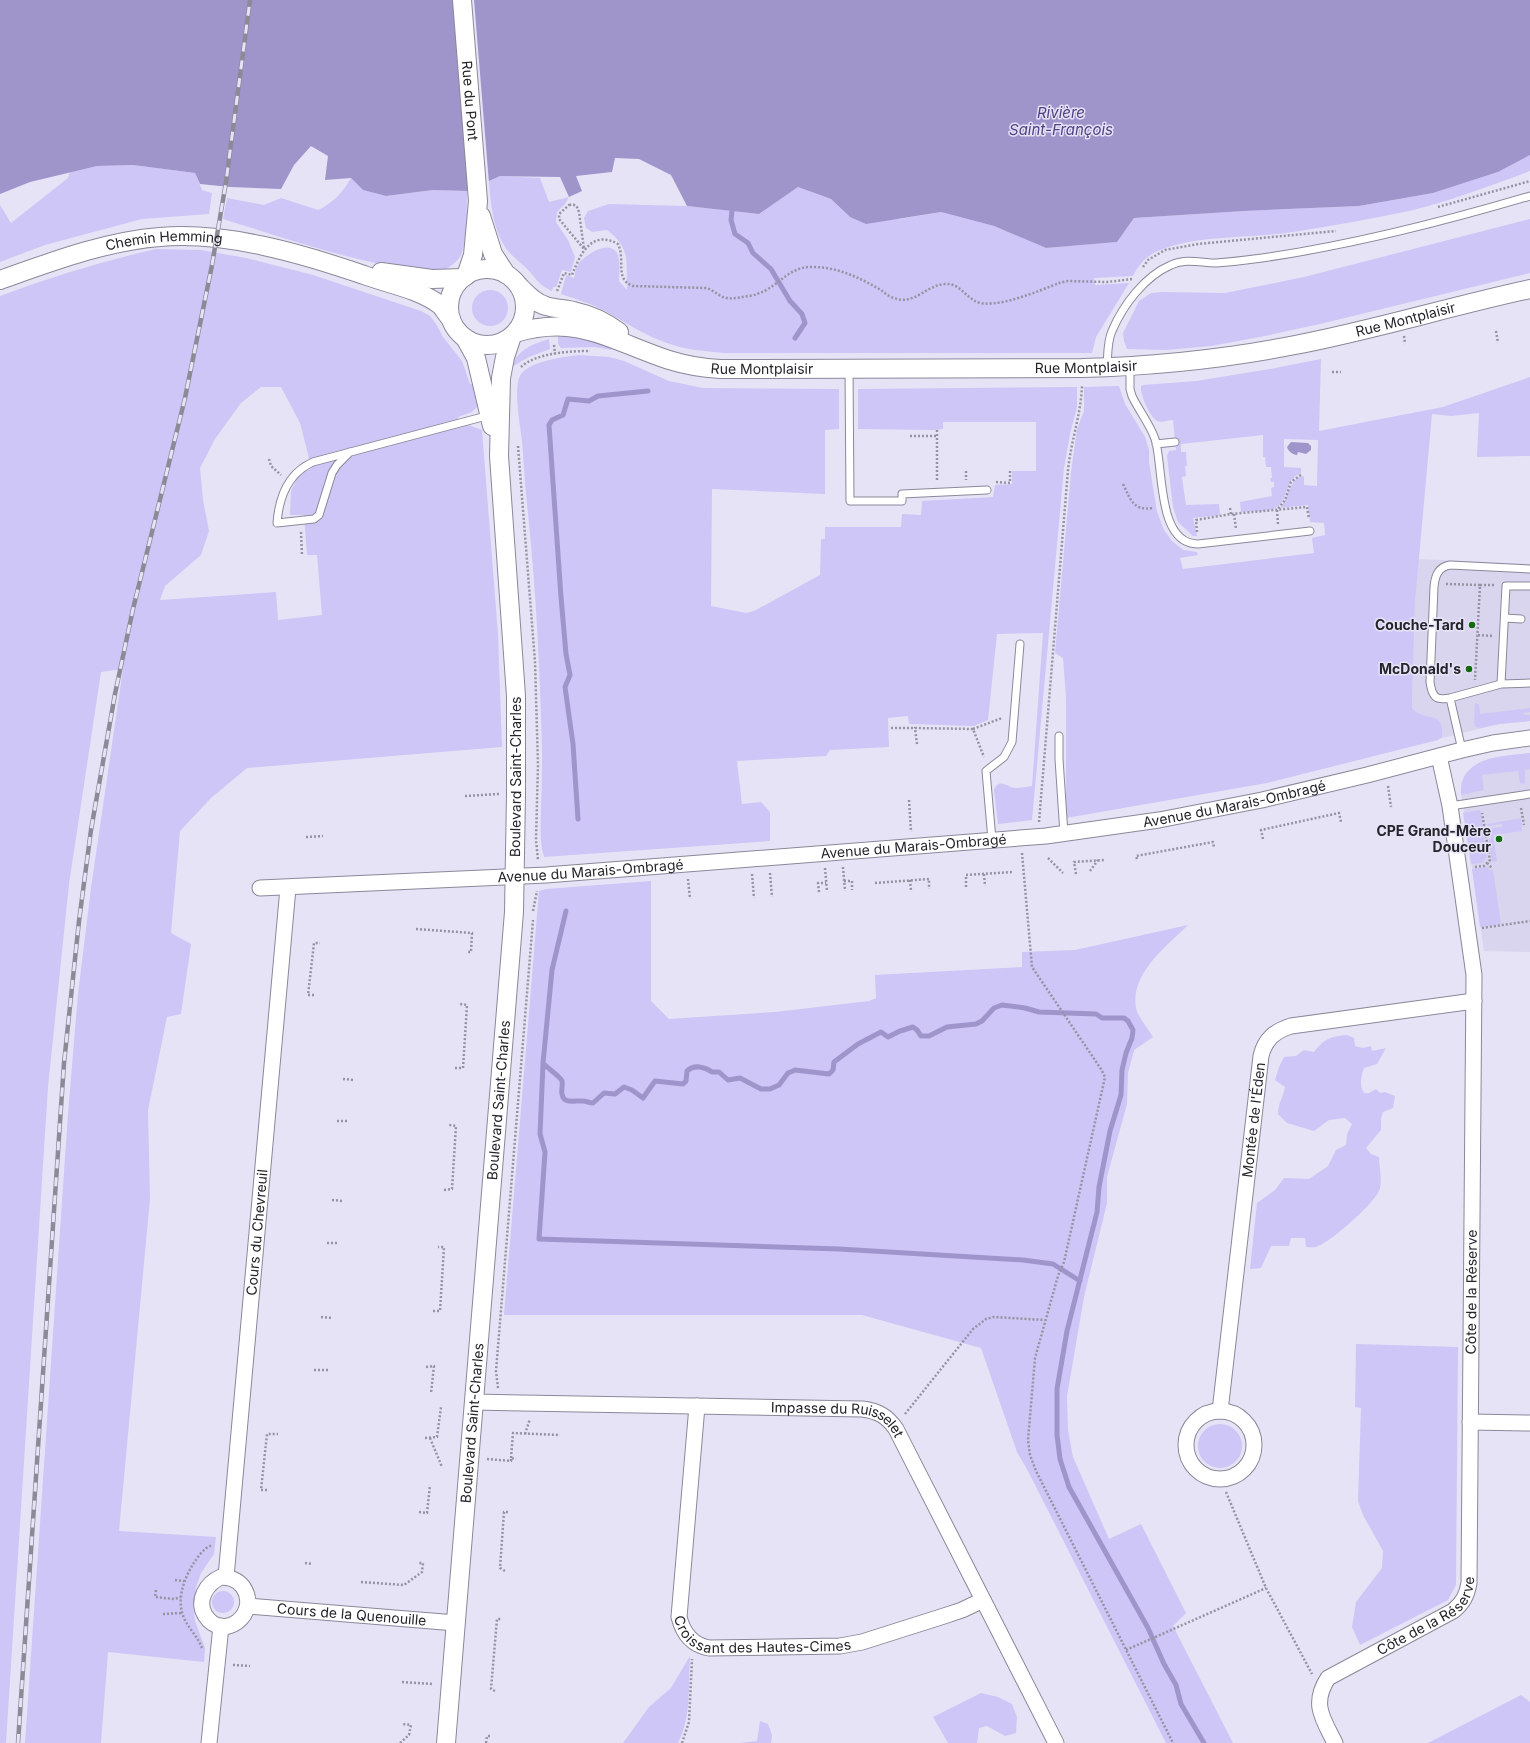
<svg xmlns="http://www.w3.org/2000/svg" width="1530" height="1743" font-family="Inter,sans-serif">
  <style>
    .built { fill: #d9d5ef }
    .green { fill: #cec6f6; fill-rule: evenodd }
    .water { fill: #9f95cb }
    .pier { fill: #e6e3f6 }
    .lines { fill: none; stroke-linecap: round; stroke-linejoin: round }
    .stream { stroke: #9f95cb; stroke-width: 5 }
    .service-casing { stroke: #8a8899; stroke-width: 9 }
    .minor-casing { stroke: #8a8899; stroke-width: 17 }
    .tertiary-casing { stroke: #8a8899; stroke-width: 20 }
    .path { stroke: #9593a1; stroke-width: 2.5; stroke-dasharray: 2 2; stroke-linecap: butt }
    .service { stroke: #fff; stroke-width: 7 }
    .minor { stroke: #fff; stroke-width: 15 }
    .tertiary { stroke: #fff; stroke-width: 18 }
    .rail-casing { stroke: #8c8a97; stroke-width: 4.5 }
    .rail { stroke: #e6e3f6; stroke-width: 3; stroke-dasharray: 9; stroke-linecap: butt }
    .poi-dot { fill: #12690e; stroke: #e6e3f6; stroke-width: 1.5 }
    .labels { text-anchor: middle; stroke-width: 3; stroke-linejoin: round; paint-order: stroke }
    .street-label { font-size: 14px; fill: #25242b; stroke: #e6e3f6 }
    .poi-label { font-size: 14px; font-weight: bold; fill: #25242b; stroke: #e6e3f6; text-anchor: end }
    .water-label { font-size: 15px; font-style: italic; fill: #514184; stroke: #e6e3f6 }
  </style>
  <rect width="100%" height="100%" fill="#e6e3f6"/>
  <!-- built -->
  <path class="built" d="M1418 559 1530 564V721L1499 724 1411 746 1415 602Z
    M1530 753V952L1484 951 1461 793V784L1465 774 1480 762 1496 757Z"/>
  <!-- green -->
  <path class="green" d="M1530 155V171C1490 186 1450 201 1409 211 1371 219 1332 226 1293 232 1254 238 1205 235 1169 247 1151 252 1142 259 1133 276L1094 278 1095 285 1129 283 1096 337 1092 353H724C705 351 685 350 667 343 646 336 626 323 607 312 592 304 576 299 561 294L566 275 574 278C575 273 576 267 579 263 586 255 608 239 617 253 621 262 619 272 619 281L627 290C626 262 631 248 607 230L592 232 586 228 584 218 588 211 609 204 687 206 759 214 798 187 831 199 850 217 900 219 941 212 994 226 1046 248 1117 242 1134 218 1244 211 1359 206 1433 193 1498 172Z
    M133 165 195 173 202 190 212 193 209 214 142 219 45 245 0 262V205L11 223 68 178 70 172 97 166Z
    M500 176 540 178 549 202 569 197 565 204 557 212 556 222 568 240 575 257 571 272 562 270 556 287H553L552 291C539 285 538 281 529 271 523 264 515 259 509 252 493 232 491 206 489 181Z
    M351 178 363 190 386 196 433 190 467 191C467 206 467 245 460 257 456 263 445 271 437 272 420 274 397 268 380 264 327 253 275 235 223 219L227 198 264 205 281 198 318 210C333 203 343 192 351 178Z
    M1530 219V273L1320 324 1260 337 1211 346 1166 350 1127 349 1124 341 1123 333 1139 301 1151 293 1162 292 1225 293 1304 277Z
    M156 249 201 250 246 258 313 275 421 311 430 316 436 324 443 337 462 361 470 384 476 385 480 404 472 412 458 417 460 425H468L482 430 498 634 502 747 247 768 211 798 180 831 171 933 191 944 181 1014 167 1017 148 1110 150 1199 119 1531 216 1537 214 1554 201 1573 196 1587 193 1606 195 1621 205 1648 204 1662 108 1652 101 1743H25L68 1114 78 994 91 888 123 669 101 672 69 884 48 1087 6 1743H0V296C51 277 103 261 156 249ZM261 387H281L300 423 308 454 311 469 300 472 291 491 290 515H304L307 555H317L322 615 278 620 276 592 160 600 165 586 201 555 209 531 203 500 200 468 215 439 241 403Z
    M472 308a18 18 0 1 1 36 0a18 18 0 1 1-36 0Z
    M558 335 590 340 611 347V350L594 347 561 348 558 344Z
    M549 339 550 349 529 357 508 369C521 349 527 346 549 339Z
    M579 355 609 357 624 361 669 381 703 388 839 389V429L825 430V494L712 489 711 606 746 613 754 611 820 575 821 539H825V527H901L902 514 921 515 922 501 993 497 995 485 1012 484V471H1036V422H943V429L935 430 858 429V389L1077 387V407L1070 434 1064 468 1032 820 998 824 994 790C999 777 1007 787 1015 788 1020 788 1027 787 1032 786L1043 633 997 634 988 720 974 726 909 724 908 716 888 718 889 747 830 750 826 756 737 761 742 804 761 802 770 812V841L544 857C539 840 541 824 541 806 542 787 542 768 542 749 540 670 536 591 528 513 525 489 524 465 522 441 520 423 514 395 519 378 525 361 564 357 579 355Z
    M1321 359 1319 431 1443 407 1530 377V456L1477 457 1479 413 1451 416 1432 414 1415 602 1412 708C1424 723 1445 709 1442 737L1438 740 1267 783 1066 818V697L1063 658 1055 653 1071 472 1077 429 1084 411V387L1119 386 1125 404 1145 437 1149 450V462L1157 512 1164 530 1172 541 1183 550 1197 552 1198 555 1180 558 1183 569 1314 553 1312 538 1325 535 1324 523 1310 522 1308 505 1280 508C1289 499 1289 477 1304 476V485L1317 486 1318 440 1284 439V467L1301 468V473C1283 480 1289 504 1273 509 1263 512 1251 511 1241 512L1240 502 1272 496 1271 488 1274 487V482H1271L1270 478H1272L1271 467H1266L1265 457H1263V435L1181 444V452H1186L1187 466H1185L1186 476 1182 477 1186 505 1219 504 1220 515 1193 518 1197 536H1193L1178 522 1173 507 1167 456 1169 451 1176 450 1173 420C1169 420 1162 423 1157 421 1150 417 1140 395 1141 386L1143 385 1196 381 1270 369Z
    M1475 703 1479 704 1480 714 1530 708V712L1523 713 1524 715H1530V721L1499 724 1481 728 1476 727 1474 723Z
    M1530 753V769L1525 770V783L1522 784 1520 783 1518 771 1482 775 1484 790 1461 795C1459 756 1502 756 1530 753Z
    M1480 810 1487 857 1482 863 1471 864 1463 813Z
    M1521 818 1522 831 1493 835 1497 861 1492 862 1489 839H1491L1490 828 1502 827V824L1488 826 1487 824Z
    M1489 867V870H1493L1501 924 1480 927 1472 869Z
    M651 881V1001L669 1019 775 1012 869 1001 876 998 875 975 1022 967V952L1075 950 1188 925C1167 946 1130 973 1136 1008 1137 1015 1148 1029 1153 1037L1134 1050 1128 1073 1127 1104 1107 1177V1203L1084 1297 1067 1396 1068 1430 1073 1457 1109 1539 1141 1524 1186 1613 1173 1626 1233 1743H1166L1029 1473 1017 1452 981 1348 862 1315H504L539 891 546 889Z
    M1347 1035 1354 1038 1355 1046 1363 1048 1371 1046 1372 1051 1386 1048 1377 1064 1364 1068C1361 1076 1359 1085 1364 1093H1369L1376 1089 1380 1093 1385 1092 1395 1096 1393 1108 1383 1112 1381 1119V1130L1366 1148 1371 1154 1379 1157C1379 1166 1383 1182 1379 1191 1373 1204 1332 1241 1318 1246 1315 1248 1310 1247 1306 1247L1305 1238H1291L1289 1246H1271L1261 1268 1250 1269 1257 1203 1275 1190 1284 1178 1309 1179 1328 1166 1336 1150 1346 1145 1347 1134 1352 1124 1345 1118 1329 1120 1314 1131 1287 1123 1278 1114C1278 1103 1283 1098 1285 1087L1275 1080 1279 1067 1284 1057 1296 1056 1304 1050 1314 1052C1325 1038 1330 1037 1347 1035Z
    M1356 1344 1458 1347 1456 1585 1448 1600 1360 1645 1352 1627 1356 1602 1382 1568 1383 1551 1363 1515 1358 1501 1361 1408 1355 1407Z
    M1198 1446a22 22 0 1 1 44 0a22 22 0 1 1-44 0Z
    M212 1602a11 11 0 1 1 22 0a11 11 0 1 1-22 0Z
    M690 1656C688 1685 692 1716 678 1743H623L649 1707 671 1688Z
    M981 1693 998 1697 1012 1704 1017 1717 1016 1733 1005 1736 987 1726 979 1728 977 1743H948L933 1717Z
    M1521 1695 1530 1702V1743H1428Z
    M760 1721 768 1724 772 1735 771 1743H739L757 1741Z"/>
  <!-- water -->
  <path class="water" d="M0 0H1530V155L1498 172 1433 193 1359 206 1244 211 1134 218 1117 242 1046 248 994 226 941 212 866 224 850 217 831 199 798 187 759 214 687 206 671 175 639 159 615 158 612 172 576 176 582 191 569 197 560 177 500 176 467 191 433 190 386 196 363 190 351 178 325 180 328 156 311 146 294 165 281 189 230 187 200 184 195 173 133 165 97 166 30 182 0 194Z
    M1291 442 1308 443 1311 446V450L1306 454 1298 452 1297 455C1293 455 1288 451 1287 447Z"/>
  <!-- pier -->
  <path class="pier" d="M454 0H474L489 183 469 192Z"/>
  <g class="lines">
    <!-- stream -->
    <path class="stream" d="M732 211 731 220 735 234 748 243 753 253 771 269 790 301 802 314 805 323 795 338
      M578 819 573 744 565 687 570 675 566 654 561 597 549 425 552 420 563 415 568 399 589 401 598 396 648 391
      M566 911 552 970 543 1063C547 1068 560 1076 562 1081 563 1085 561 1090 562 1094 564 1105 575 1100 583 1101 586 1101 590 1103 593 1103L604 1093 615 1094 624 1087 632 1090 643 1098 655 1081 683 1084 686 1081 687 1071C694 1064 705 1067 712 1072H719L728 1080 740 1078 761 1089H770L779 1085 788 1073 795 1070 829 1074 833 1070 834 1062 858 1044 881 1032 888 1037 900 1031 913 1027 917 1030 921 1036H929L947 1027 976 1024 982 1021 994 1008 1002 1005 1025 1008 1039 1012 1096 1014 1102 1018H1124L1128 1021 1133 1030 1132 1038 1126 1053 1122 1070 1121 1095 1110 1131 1099 1187 1097 1212 1067 1331 1057 1389V1435L1060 1459 1069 1487 1148 1628 1164 1664 1176 1685 1181 1704 1204 1743
      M543 1064 540 1134 545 1152 539 1239 839 1249 1023 1260 1053 1264 1080 1281"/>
    <defs>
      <path id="service" d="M1107 367C1108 355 1107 342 1112 331 1123 305 1145 276 1171 265 1186 258 1201 263 1216 263 1231 262 1247 260 1262 258 1353 245 1442 222 1530 196
        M1130 367V389L1132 396C1139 411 1150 424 1155 439 1164 466 1156 544 1198 544L1310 531
        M849 369 850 501H902V494L987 490
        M1156 444 1175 442
        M350 452 337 465 332 473 319 515 314 519 277 523C279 497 288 473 313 462L490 415
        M1505 618 1521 619
        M1501 684 1506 586H1530
        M1450 698C1435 701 1432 696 1430 682L1434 587C1435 576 1438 567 1450 565L1530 569
        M1059 736V759L1064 834
        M1462 750 1450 698 1501 684 1530 683
        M1450 806 1530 794
        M992 840 986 771 1004 757 1012 742 1020 644"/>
      <g id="minor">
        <path id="s1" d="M260 888 546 875 1046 836 1159 820 1262 800 1367 775 1462 750 1493 743 1530 738"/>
        <path id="s2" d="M473 1402 862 1409C878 1411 887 1416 896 1429L1056 1743"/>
        <path id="s3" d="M697 1406 679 1617C683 1633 692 1645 709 1648L840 1646 862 1642 944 1616 962 1610 983 1600"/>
        <path id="s4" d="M1220 1411 1261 1056C1265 1039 1275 1031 1291 1026L1474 1001"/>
        <circle cx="1220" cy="1445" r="34"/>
        <path d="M1470 1422 1530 1423"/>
        <path d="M221 1577C229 1577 238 1580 243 1587 261 1613 223 1644 205 1615 196 1600 207 1583 221 1577Z"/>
        <path id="s5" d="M226 1577 288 888"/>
        <path id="s6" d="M248 1606 456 1623"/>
        <path d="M209 1743 221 1626"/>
        <path id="s7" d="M1335 1743C1323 1719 1311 1704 1328 1678L1453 1611C1463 1603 1467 1595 1469 1583L1474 975 1450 806 1439 756"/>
      </g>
      <g id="tertiary">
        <path id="s8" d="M462 0 478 201 473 255 466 276"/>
        <path d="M481 216 493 254 506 274"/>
        <circle cx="487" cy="307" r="38"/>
        <path d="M381 272 432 279 463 278"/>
        <path id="s9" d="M0 280C51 262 106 241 160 237 225 231 303 254 364 275 388 284 419 289 440 305 444 309 447 315 451 319"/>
        <path d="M519 286C527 294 535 303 546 306 556 309 567 309 577 312 592 315 607 323 619 332"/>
        <path id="s10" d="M515 333C579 314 611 341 669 360 685 365 703 368 720 369L1082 368C1154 366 1224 359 1295 345 1374 330 1451 306 1530 289"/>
        <path d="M465 338 476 358 492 426"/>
        <path id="s11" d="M446 1743 514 912 516 794V696L499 456 501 378 505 357 512 336"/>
      </g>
    </defs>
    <!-- service casing -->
    <use href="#service" class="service-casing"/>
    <!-- minor casing -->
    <use href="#minor" class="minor-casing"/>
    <!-- tertiary casing -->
    <use href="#tertiary" class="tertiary-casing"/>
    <!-- path -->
    <path class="path" d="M569 205C576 204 577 206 579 212L584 249 559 219V214Z
      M1438 207 1530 181
      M1143 267 1148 260 1165 250 1198 244 1336 231
      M557 291 564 273 572 275C580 255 591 229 618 244 626 261 614 279 633 286L706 288C714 290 719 297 727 298 732 299 737 298 742 297 747 296 753 296 757 294 779 287 788 266 813 267 838 267 860 278 881 290 885 293 889 297 894 298 914 306 926 285 945 284 959 283 964 295 975 301 993 311 1041 290 1059 283L1068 281 1107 282 1132 279
      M1496 331 1498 343
      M1404 336 1405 344
      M554 345 555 354
      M521 367C536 353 570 351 590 351
      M1332 372H1341
      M910 436H937
      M518 446 535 662 538 765 536 840 538 860
      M269 459 271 466 281 475
      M966 471V480
      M937 480V430
      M996 482 1010 483V471
      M1123 484C1131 500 1133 511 1153 508
      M1230 508 1231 514
      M1234 514 1236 529
      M1278 524 1277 510 1285 500 1291 482 1302 474
      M301 532 302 556
      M1197 532 1196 520 1231 514 1307 507 1309 519
      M1446 584 1480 585 1475 680
      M1480 585H1496
      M1478 635 1492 636
      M891 728H915
      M973 729 1002 718
      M917 744 915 728 973 729 984 757
      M1388 786 1391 807
      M465 796 499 794
      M909 800 911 832
      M1521 808 1524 825
      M1039 822 1068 470C1071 441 1081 414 1082 386
      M306 837 323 836
      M1263 839 1261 830 1339 813 1341 822
      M1022 853 1032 967 1101 1069 1105 1077 1064 1262 1058 1276 1035 1358 1028 1440 1030 1455 1036 1471 1173 1743
      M1048 858 1063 873
      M1137 859 1136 856 1213 842 1214 847
      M1487 863 1492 868
      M843 867 845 891
      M1475 867 1484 866 1490 860 1482 813
      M825 868 827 891
      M1090 871 1098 860
      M770 873 772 897
      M752 874 754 898
      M984 874 985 886
      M1076 874 1074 862 1104 860
      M688 879 690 899
      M910 880 911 891
      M844 881H852V890
      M875 883 929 879V889
      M966 887V875L1012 872
      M819 892 818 883H826
      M533 911 537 891
      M1482 928 1530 921
      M416 929 472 933 471 952H467
      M314 995H308L314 943H320
      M455 1068H463L467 1005 460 1004
      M343 1079 354 1080
      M337 1121H349
      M444 1190 452 1189 456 1126 449 1125
      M332 1200 343 1201
      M327 1243H339
      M433 1311H440L444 1247H438
      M321 1317 333 1318
      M426 1367 434 1366 431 1393
      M314 1370H329
      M498 1388 496 1371 533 920
      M905 1414 973 1329 986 1319 994 1317 1045 1320
      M525 1434 530 1419
      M425 1438 437 1437 441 1407
      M430 1438 442 1467
      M511 1458 513 1433 560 1435
      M487 1459 511 1461V1458L516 1459
      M267 1490H261L267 1434H278
      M1226 1492 1266 1588 1312 1674
      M419 1512 427 1513 430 1485
      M305 1563 312 1564
      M505 1571 500 1568 504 1512H510
      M175 1580 184 1581
      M361 1582 404 1585 422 1572 423 1563H418
      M156 1590 155 1597 174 1599 181 1597
      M163 1614 182 1613
      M202 1648C199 1639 191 1631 186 1622 175 1603 183 1581 193 1564 198 1557 204 1547 213 1545
      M1126 1650 1266 1588
      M233 1665 250 1666
      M402 1682 433 1684
      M495 1691 491 1689 497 1619H501
      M400 1743 409 1735 411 1725 402 1724
      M486 1743 487 1736H491
      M682 1743 689 1722 692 1659"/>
    <!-- service -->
    <use href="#service" class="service"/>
    <!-- minor -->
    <use href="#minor" class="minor"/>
    <!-- tertiary -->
    <use href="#tertiary" class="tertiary"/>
    <defs>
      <path id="rail" d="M18 1743 64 1063 79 921 91 830 115 694 133 609 185 398 212 265 226 182 250 0"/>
    </defs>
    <!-- rail casing -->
    <use href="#rail" class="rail-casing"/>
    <!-- rail -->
    <use href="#rail" class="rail"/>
  </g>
  <!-- markers -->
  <g class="poi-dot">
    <circle cx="1472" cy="625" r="4"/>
    <circle cx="1469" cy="669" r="4"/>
    <circle cx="1499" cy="839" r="4"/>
  </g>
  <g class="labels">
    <!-- street labels -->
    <g class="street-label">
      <text dy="5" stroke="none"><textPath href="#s8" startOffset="101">Rue du Pont</textPath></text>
      <text dy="5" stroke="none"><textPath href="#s9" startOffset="170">Chemin Hemming</textPath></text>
      <text dy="5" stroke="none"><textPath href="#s10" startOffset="902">Rue Montplaisir</textPath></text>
      <text dy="5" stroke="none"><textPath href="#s10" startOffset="578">Rue Montplaisir</textPath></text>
      <text dy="5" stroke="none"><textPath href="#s10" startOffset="254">Rue Montplaisir</textPath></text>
      <text dy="5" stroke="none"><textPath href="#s11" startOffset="969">Boulevard Saint-Charles</textPath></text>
      <text dy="5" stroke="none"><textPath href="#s1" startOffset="979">Avenue du Marais-Ombragé</textPath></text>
      <text dy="5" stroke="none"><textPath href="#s1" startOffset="655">Avenue du Marais-Ombragé</textPath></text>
      <text dy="5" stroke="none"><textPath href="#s1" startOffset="331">Avenue du Marais-Ombragé</textPath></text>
      <text dy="5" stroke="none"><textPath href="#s11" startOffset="645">Boulevard Saint-Charles</textPath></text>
      <text dy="5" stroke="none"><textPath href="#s4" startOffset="293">Montée de l'Éden</textPath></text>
      <text dy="5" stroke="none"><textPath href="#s5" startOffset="346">Cours du Chevreuil</textPath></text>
      <text dy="5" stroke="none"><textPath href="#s7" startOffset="536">Côte de la Réserve</textPath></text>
      <text dy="5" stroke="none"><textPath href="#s11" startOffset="321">Boulevard Saint-Charles</textPath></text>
      <text dy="5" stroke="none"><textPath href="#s2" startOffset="368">Impasse du Ruisselet</textPath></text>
      <text dy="5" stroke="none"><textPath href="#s7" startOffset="189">Côte de la Réserve</textPath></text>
      <text dy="5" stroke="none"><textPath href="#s6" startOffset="104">Cours de la Quenouille</textPath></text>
      <text dy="5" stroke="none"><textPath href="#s3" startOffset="305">Croissant des Hautes-Cimes</textPath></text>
    </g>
    <!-- poi labels -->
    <g class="poi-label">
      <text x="1464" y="630">Couche-Tard</text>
      <text x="1461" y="674">McDonald's</text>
      <text x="1491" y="836">CPE Grand-Mère<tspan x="1491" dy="16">Douceur</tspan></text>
    </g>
    <!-- water labels -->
    <g class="water-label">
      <text x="1061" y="118">Rivière<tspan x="1061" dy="17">Saint-François</tspan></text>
    </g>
  </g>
</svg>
